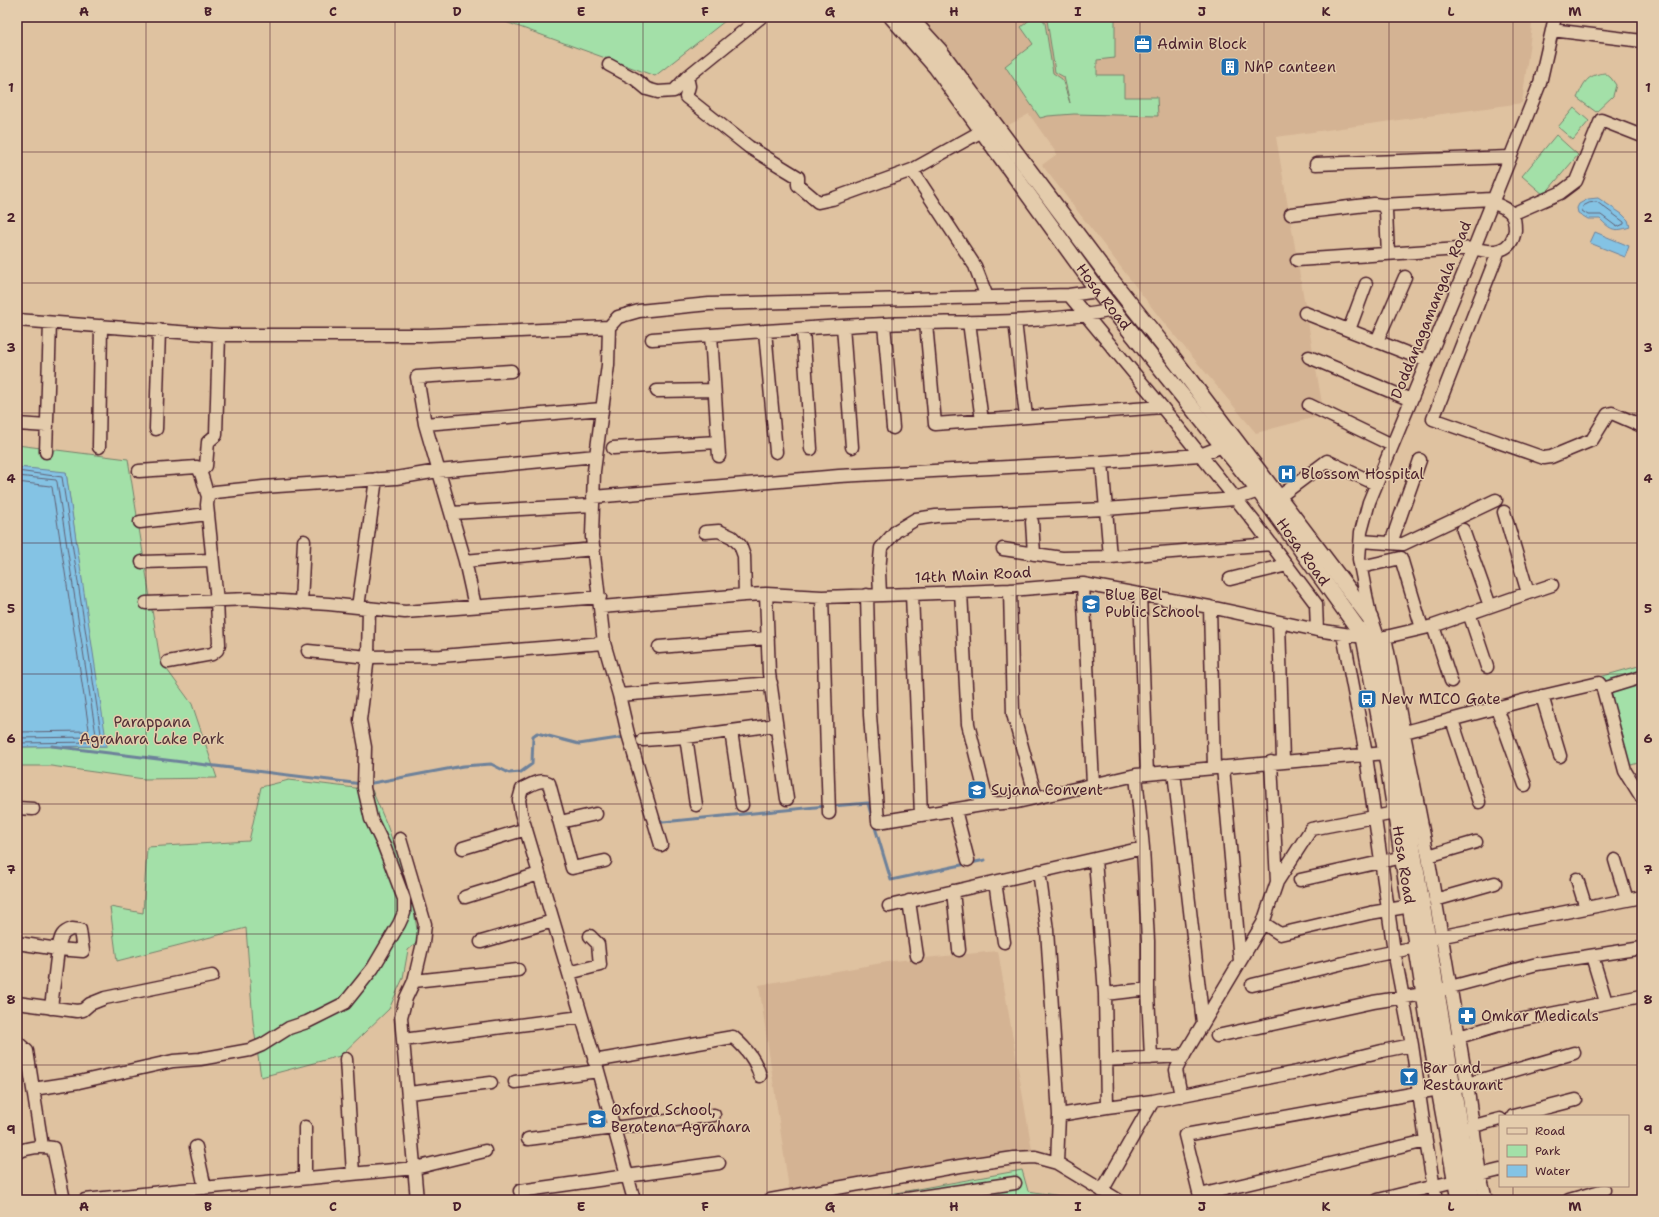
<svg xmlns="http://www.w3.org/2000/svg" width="1659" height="1217" font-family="'Shantell Sans',sans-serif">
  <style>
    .built { fill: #d4b393 }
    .green { fill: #a3e0a8; stroke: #76806a }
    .water { fill: #84c3e4; stroke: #6d819a }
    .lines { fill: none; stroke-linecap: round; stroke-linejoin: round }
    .shore { stroke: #616175; stroke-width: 1 }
    .stream { stroke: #6d819a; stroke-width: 3 }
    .minor-casing { stroke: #4a1f2b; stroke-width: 15 }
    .major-casing { stroke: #4a1f2b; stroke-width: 18 }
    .minor { stroke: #e4ccac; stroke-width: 12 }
    .major { stroke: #e4ccac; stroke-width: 15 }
    .grid { fill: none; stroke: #4a1f2b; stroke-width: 1; stroke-opacity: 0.55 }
    .labels { text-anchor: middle; stroke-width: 3; stroke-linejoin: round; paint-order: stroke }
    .poi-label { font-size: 15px; fill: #4a1f2b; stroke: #e4ccac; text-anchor: start }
    .street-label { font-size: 15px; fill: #4a1f2b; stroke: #e4ccac }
    .park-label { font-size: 15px; fill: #533238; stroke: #e4ccac }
    .neatline { fill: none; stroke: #4a1f2b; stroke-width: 1.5 }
    .grid-label { font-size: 13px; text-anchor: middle; font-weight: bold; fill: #4a1f2b }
  </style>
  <rect width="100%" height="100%" fill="#dfc2a0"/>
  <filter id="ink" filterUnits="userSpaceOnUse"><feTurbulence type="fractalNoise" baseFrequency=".025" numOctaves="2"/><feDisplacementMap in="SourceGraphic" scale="8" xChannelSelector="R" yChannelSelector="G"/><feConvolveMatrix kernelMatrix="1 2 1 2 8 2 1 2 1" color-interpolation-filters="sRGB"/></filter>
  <g filter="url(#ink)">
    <!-- built -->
    <path class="built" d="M916 17H1533L1522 103 1276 137 1324 415 1256 433 1160 318 1042 165 1057 154 1029 114 1005 127Z
      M998 951 1032 1150 789 1189 759 985 893 961Z"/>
    <!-- green -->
    <path class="green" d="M492 17H730L655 76Z
      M1033 17H1041L1045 23 1053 73 1062 79 1070 103 1064 77 1055 72 1047 20 1045 17H1115V58L1097 60V75H1124V97H1157L1158 116 1074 114 1048 116 1040 118 1005 66 1033 44 1021 27Z
      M1605 73 1611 78 1616 85 1613 96 1596 112 1577 98C1584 83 1586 75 1605 73Z
      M1574 108 1589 121 1573 140 1558 127Z
      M1556 135 1578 155 1544 195 1522 176Z
      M17 445 128 459 160 660 192 704 217 778 144 779 51 766H17V747L106 746 66 473 17 467Z
      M1642 665V762L1620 768 1596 678Z
      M289 780 372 790 387 825 411 894 419 941 408 950 403 978 389 1009 340 1056 261 1077 253 1022 246 928 117 961 110 907 143 913 147 847 249 841 261 787Z
      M1022 1170 1028 1191 1087 1200H857Z"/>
    <!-- water -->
    <path class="water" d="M1598 198 1622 214 1628 220 1630 227C1614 232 1611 230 1600 219H1588L1578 213 1577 208 1579 204 1588 199Z
      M1595 232 1629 246 1625 257 1590 243Z
      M17 467 66 472 107 746 17 747Z"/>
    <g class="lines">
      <!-- shore -->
      <path class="shore" d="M1597 202 1624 222V224L1617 227 1601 215H1588L1582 211 1583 206 1589 203Z
        M17 471 62 477 102 740 100 742 17 743
        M17 476 56 480 57 482 96 735 94 737 17 738
        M17 482 50 486 52 487 89 729 87 731 17 732"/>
      <!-- stream -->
      <path class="stream" d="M52 746 362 784
        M367 784 463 766 491 764 509 773 521 772 532 764 533 736 537 733 579 744 625 737
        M832 806 868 803 872 818
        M657 818 663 822 826 806
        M874 824 891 880 985 860"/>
      <defs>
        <path id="minor" d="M761 17 687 77 689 86 686 97 749 147 798 177V185L818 202 832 199 912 170 975 266 987 297
          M1552 30 1642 41
          M609 65 635 79 647 89 658 92 674 91 687 77
          M1316 164 1510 157
          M912 170 982 131
          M1382 205 1492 199
          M1291 214 1374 204 1382 205 1386 211 1388 254
          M1512 214 1560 193 1576 181 1601 120 1642 136
          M1499 250 1433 419 1544 458 1551 457 1592 440 1608 414 1612 413 1642 426
          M1297 260 1474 248C1492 254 1512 253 1515 230 1515 224 1515 217 1510 212 1505 207 1498 205 1491 202
          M1069 295 1162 407 1256 524 1316 604 1317 630
          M1305 313 1427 361
          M17 320 219 335H428L609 327
          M1015 321 1026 417
          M969 322 982 421
          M926 323 935 424 1162 407
          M884 324 893 428
          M843 326 852 447
          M803 329 811 449
          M1349 330 1366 284
          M765 331 776 452
          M711 335 719 456
          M652 339C730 334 807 327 885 324 961 321 1039 325 1114 310
          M1377 341 1405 277
          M1309 357 1411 400
          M657 391 714 390
          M1309 405 1392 445
          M17 424 47 426
          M425 424 602 409
          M156 429 159 330
          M99 447 101 326
          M613 448 718 442
          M46 452 50 323
          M1102 462 1110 557
          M139 471 197 467C203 473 204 487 208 496
          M201 471 206 466 208 442 216 435 219 335
          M593 497 839 476 1102 462 1200 455 1223 446
          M1279 497 1327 461 1376 484
          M1504 512 1528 593 1552 585
          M451 513 593 505
          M140 522 208 514
          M1032 522 1034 554
          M1463 530 1490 606
          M705 532 719 531 732 537 740 545 744 556 745 595
          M1361 541 1403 544 1496 500
          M1391 543 1420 460
          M1003 549 1062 558 1110 557 1271 544
          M465 561 594 549
          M142 562 212 560
          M1361 567 1401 558 1422 628
          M1230 579 1287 565
          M1083 584 1093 784
          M1010 590 1013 714 1036 797
          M961 592 968 724 988 804
          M766 594 769 673 787 799
          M912 594 921 815
          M1140 594 1147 774
          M867 595 870 715 878 822 988 804 1017 802 1136 775 1386 753
          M880 595 879 571 881 548 896 531 916 519 936 516 1106 509 1235 499 1259 491
          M822 597 829 813
          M146 603 250 599 329 604 405 612 600 597
          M301 603 304 541
          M475 606 465 561 425 424 417 377 511 371
          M358 607 376 479
          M601 607 745 595 766 594 822 597 912 594 1010 590 1083 584 1210 607 1317 630 1377 639 1433 626 1528 593
          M1210 607 1214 768
          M1469 613 1487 667
          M1370 616 1359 559 1361 532 1369 502 1474 248 1540 83 1555 17
          M1279 622 1283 761
          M1433 626 1451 681
          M1343 634 1365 749 1394 951 1412 1045 1426 1141 1436 1200
          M1385 637 1428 856 1467 1084 1480 1175 1486 1200
          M659 647 768 638
          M308 651 368 657 441 656 604 643
          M168 662 212 654 217 650 219 644 217 601 207 505 208 496 215 492 263 487 396 478 438 471 596 456
          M1603 689 1642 677
          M619 695 771 683
          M1542 696 1560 756
          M1497 708 1525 785
          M1452 720 1479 802
          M731 731 742 805
          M1397 734 1526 700 1599 683 1603 689 1625 771 1642 798
          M686 737 696 805
          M643 740 686 737 776 725
          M1271 762 1277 882
          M1223 767 1240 961
          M1174 772 1203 1023
          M1136 775 1143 848 1148 941V993L1151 1058
          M17 808 33 809
          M955 810 968 860
          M560 822 596 814
          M400 839 425 924 423 943 414 981
          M661 845 628 734 619 695 604 643 592 537 594 471 608 365 609 327 618 317 639 311 709 304 1069 295 1098 291
          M463 848 526 829
          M1428 856 1476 842
          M1095 859 1105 994 1107 1107
          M1615 860 1627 900 1642 897
          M605 861 572 868 549 783C540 778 531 785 522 789L519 800 521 813 598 1071 634 1200
          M1039 871 1047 930 1059 1115 1057 1163
          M1577 879 1586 908
          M1300 880 1403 857
          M995 882 1004 942
          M953 891 959 950
          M465 897 539 874
          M1435 900 1495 883
          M909 901 917 956
          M889 906 1143 848
          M1263 923 1280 934 1370 913 1411 906
          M72 929 80 930 83 951 58 949C61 938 60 933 72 929Z
          M1433 938 1627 900
          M481 942 553 921
          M17 943 58 949 51 1008
          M1592 956 1606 1002
          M569 973 600 965 598 944 590 936
          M1252 985 1373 956 1417 947
          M1105 994 1148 989
          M17 1003 77 1011 83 1010 90 1004 105 998 212 976
          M1217 1036 1373 1002 1424 994 1537 964 1642 948
          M1452 1039 1509 1022 1642 996
          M403 1040 581 1017
          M17 1042 27 1051 42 1146
          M346 1059 353 1174
          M1106 1060 1184 1056
          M594 1061 733 1037C746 1048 756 1060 760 1076
          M515 1082 598 1071
          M1460 1086 1574 1053
          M33 1089 79 1082 173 1061 200 1059 250 1050 262 1045 289 1028 307 1022 345 1003 373 968 399 924 404 913V899L384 846 371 819 364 788 365 747 360 720 368 657 369 608
          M409 1093 491 1083
          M1181 1096 1176 1070 1180 1062 1263 923 1277 882 1311 829 1395 813
          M1059 1115 1107 1107 1153 1101 1297 1072 1382 1051 1412 1045
          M1513 1116 1576 1100
          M1466 1128 1500 1119
          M528 1139 714 1115
          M196 1147 205 1188
          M17 1152C30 1147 39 1146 53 1148L64 1200
          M305 1178V1127
          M181 1190 415 1168 485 1151
          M520 1191 719 1163
          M1102 1191 1153 1101
          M1200 1195 1426 1141
          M85 1200 181 1190 191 1200
          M417 1200 401 1017 406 998 414 981 518 970
          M770 1200 960 1166 1014 1158 1035 1157 1057 1163 1118 1200
          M900 1200 1015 1183
          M1201 1200 1185 1135 1439 1089
          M1378 1200 1500 1170
          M1569 1200 1604 1190"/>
        <g id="major">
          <path id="s1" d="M892 17 936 67 1098 291 1259 491 1364 637 1386 753 1439 1089 1459 1200"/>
          <path d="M909 17 939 50 1109 277 1167 350 1370 618 1377 639 1396 735 1414 856 1472 1200"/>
        </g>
      </defs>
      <!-- minor casing -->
      <use href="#minor" class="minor-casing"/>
      <!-- major casing -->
      <use href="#major" class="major-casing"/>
      <!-- minor -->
      <use href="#minor" class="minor"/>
      <!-- major -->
      <use href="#major" class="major"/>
    </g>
  </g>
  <!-- grid -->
  <path class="grid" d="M146 17V1200M270 17V1200M395 17V1200M519 17V1200M643 17V1200M767 17V1200M892 17V1200M1016 17V1200M1140 17V1200M1264 17V1200M1389 17V1200M1513 17V1116M17 152H1642M17 283H1642M17 413H1642M17 543H1642M17 674H1642M17 804H1642M17 934H1642M17 1065H1642M1513 1186V1200"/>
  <!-- icons -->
  <defs>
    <symbol id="office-square" viewBox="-11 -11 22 22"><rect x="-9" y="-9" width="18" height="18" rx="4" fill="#1f6fb2" stroke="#e4ccac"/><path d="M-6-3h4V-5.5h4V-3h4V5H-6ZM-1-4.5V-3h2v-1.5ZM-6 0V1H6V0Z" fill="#fff"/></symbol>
    <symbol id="building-square" viewBox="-11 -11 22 22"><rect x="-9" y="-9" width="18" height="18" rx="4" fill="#1f6fb2" stroke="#e4ccac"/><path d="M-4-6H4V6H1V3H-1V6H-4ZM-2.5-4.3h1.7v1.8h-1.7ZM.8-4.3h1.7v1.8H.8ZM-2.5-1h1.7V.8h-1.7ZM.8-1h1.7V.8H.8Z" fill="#fff"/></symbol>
    <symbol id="hospital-square" viewBox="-11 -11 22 22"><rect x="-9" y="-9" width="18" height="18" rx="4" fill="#1f6fb2" stroke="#e4ccac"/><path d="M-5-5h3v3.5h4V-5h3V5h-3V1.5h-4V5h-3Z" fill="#fff"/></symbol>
    <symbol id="school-square" viewBox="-11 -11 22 22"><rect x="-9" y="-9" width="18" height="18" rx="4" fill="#1f6fb2" stroke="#e4ccac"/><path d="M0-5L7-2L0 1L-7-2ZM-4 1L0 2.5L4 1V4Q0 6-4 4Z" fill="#fff"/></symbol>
    <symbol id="bus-square" viewBox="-11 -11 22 22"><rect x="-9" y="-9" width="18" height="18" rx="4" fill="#1f6fb2" stroke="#e4ccac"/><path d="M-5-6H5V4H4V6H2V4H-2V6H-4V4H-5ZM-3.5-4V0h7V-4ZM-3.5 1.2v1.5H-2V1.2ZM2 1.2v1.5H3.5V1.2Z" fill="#fff"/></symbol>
    <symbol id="pharmacy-square" viewBox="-11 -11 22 22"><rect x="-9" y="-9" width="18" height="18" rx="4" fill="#1f6fb2" stroke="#e4ccac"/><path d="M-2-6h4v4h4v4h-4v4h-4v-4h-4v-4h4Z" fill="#fff"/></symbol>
    <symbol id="bar-square" viewBox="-11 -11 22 22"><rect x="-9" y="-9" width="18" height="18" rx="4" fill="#1f6fb2" stroke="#e4ccac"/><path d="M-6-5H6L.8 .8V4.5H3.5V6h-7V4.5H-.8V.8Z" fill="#fff"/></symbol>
  </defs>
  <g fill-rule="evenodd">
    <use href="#office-square" x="1132" y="33" width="22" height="22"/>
    <use href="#building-square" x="1219" y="56" width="22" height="22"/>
    <use href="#hospital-square" x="1276" y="463" width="22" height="22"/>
    <use href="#school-square" x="1080" y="593" width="22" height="22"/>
    <use href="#bus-square" x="1356" y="688" width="22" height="22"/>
    <use href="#school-square" x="966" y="779" width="22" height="22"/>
    <use href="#pharmacy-square" x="1456" y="1005" width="22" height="22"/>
    <use href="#bar-square" x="1398" y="1066" width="22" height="22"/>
    <use href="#school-square" x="586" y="1108" width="22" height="22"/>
  </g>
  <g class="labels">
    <!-- poi labels -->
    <g class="poi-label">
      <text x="1157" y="49">Admin Block</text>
      <text x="1244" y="72">NhP canteen</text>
      <text x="1301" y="479">Blossom Hospital</text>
      <text x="1105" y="600">Blue Bel<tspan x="1105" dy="17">Public School</tspan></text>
      <text x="1381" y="704">New MICO Gate</text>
      <text x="991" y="795">Sujana Convent</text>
      <text x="1481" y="1021">Omkar Medicals</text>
      <text x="1423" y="1073">Bar and<tspan x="1423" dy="17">Restaurant</tspan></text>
      <text x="611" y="1115">Oxford School,<tspan x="611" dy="17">Beratena Agrahara</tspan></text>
    </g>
    <!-- street labels -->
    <g class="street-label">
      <text dy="5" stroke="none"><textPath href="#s1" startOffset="351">Hosa Road</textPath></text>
      <text transform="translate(1431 310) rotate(-68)" y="5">Doddanagamangala Road</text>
      <text dy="5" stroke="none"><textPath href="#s1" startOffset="675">Hosa Road</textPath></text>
      <text transform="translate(973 575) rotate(-3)" y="5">14th Main Road</text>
      <text dy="5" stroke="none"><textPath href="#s1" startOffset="1011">Hosa Road</textPath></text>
    </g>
    <!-- park labels -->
    <g class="park-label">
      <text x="152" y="727">Parappana<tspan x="152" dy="17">Agrahara Lake Park</tspan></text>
    </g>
  </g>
  <!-- margin -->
  <rect width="1659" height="1217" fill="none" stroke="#e4ccac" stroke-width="44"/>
  <!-- legend -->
  <rect x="1499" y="1115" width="130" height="72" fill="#e4ccac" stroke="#a68778"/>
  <rect x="1507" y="1128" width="20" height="6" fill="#e4ccac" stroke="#a68778"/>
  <text x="1535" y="1135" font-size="12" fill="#4a1f2b">Road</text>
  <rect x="1507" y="1145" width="20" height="12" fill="#a3e0a8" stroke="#a68778"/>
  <text x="1535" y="1155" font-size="12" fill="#4a1f2b">Park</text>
  <rect x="1507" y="1165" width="20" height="12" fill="#84c3e4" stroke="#a68778"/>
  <text x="1535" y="1175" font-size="12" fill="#4a1f2b">Water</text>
  <rect x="22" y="22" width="1615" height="1173" class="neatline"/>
  <g class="grid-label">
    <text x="84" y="16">A</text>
    <text x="208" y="16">B</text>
    <text x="333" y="16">C</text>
    <text x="457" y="16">D</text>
    <text x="581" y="16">E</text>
    <text x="705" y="16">F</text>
    <text x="830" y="16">G</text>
    <text x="954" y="16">H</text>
    <text x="1078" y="16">I</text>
    <text x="1202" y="16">J</text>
    <text x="1326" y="16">K</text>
    <text x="1451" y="16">L</text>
    <text x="1575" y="16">M</text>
    <text x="11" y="92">1</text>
    <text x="1648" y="92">1</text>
    <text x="11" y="222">2</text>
    <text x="1648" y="222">2</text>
    <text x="11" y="352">3</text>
    <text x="1648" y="352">3</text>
    <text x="11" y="483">4</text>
    <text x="1648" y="483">4</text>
    <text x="11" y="613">5</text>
    <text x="1648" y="613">5</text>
    <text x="11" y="743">6</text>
    <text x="1648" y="743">6</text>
    <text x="11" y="874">7</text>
    <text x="1648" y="874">7</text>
    <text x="11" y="1004">8</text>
    <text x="1648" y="1004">8</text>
    <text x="11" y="1134">9</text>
    <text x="1648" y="1134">9</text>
    <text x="84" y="1211">A</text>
    <text x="208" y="1211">B</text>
    <text x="333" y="1211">C</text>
    <text x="457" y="1211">D</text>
    <text x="581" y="1211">E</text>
    <text x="705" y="1211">F</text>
    <text x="830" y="1211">G</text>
    <text x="954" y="1211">H</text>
    <text x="1078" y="1211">I</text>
    <text x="1202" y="1211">J</text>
    <text x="1326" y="1211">K</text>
    <text x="1451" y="1211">L</text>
    <text x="1575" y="1211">M</text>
  </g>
</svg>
